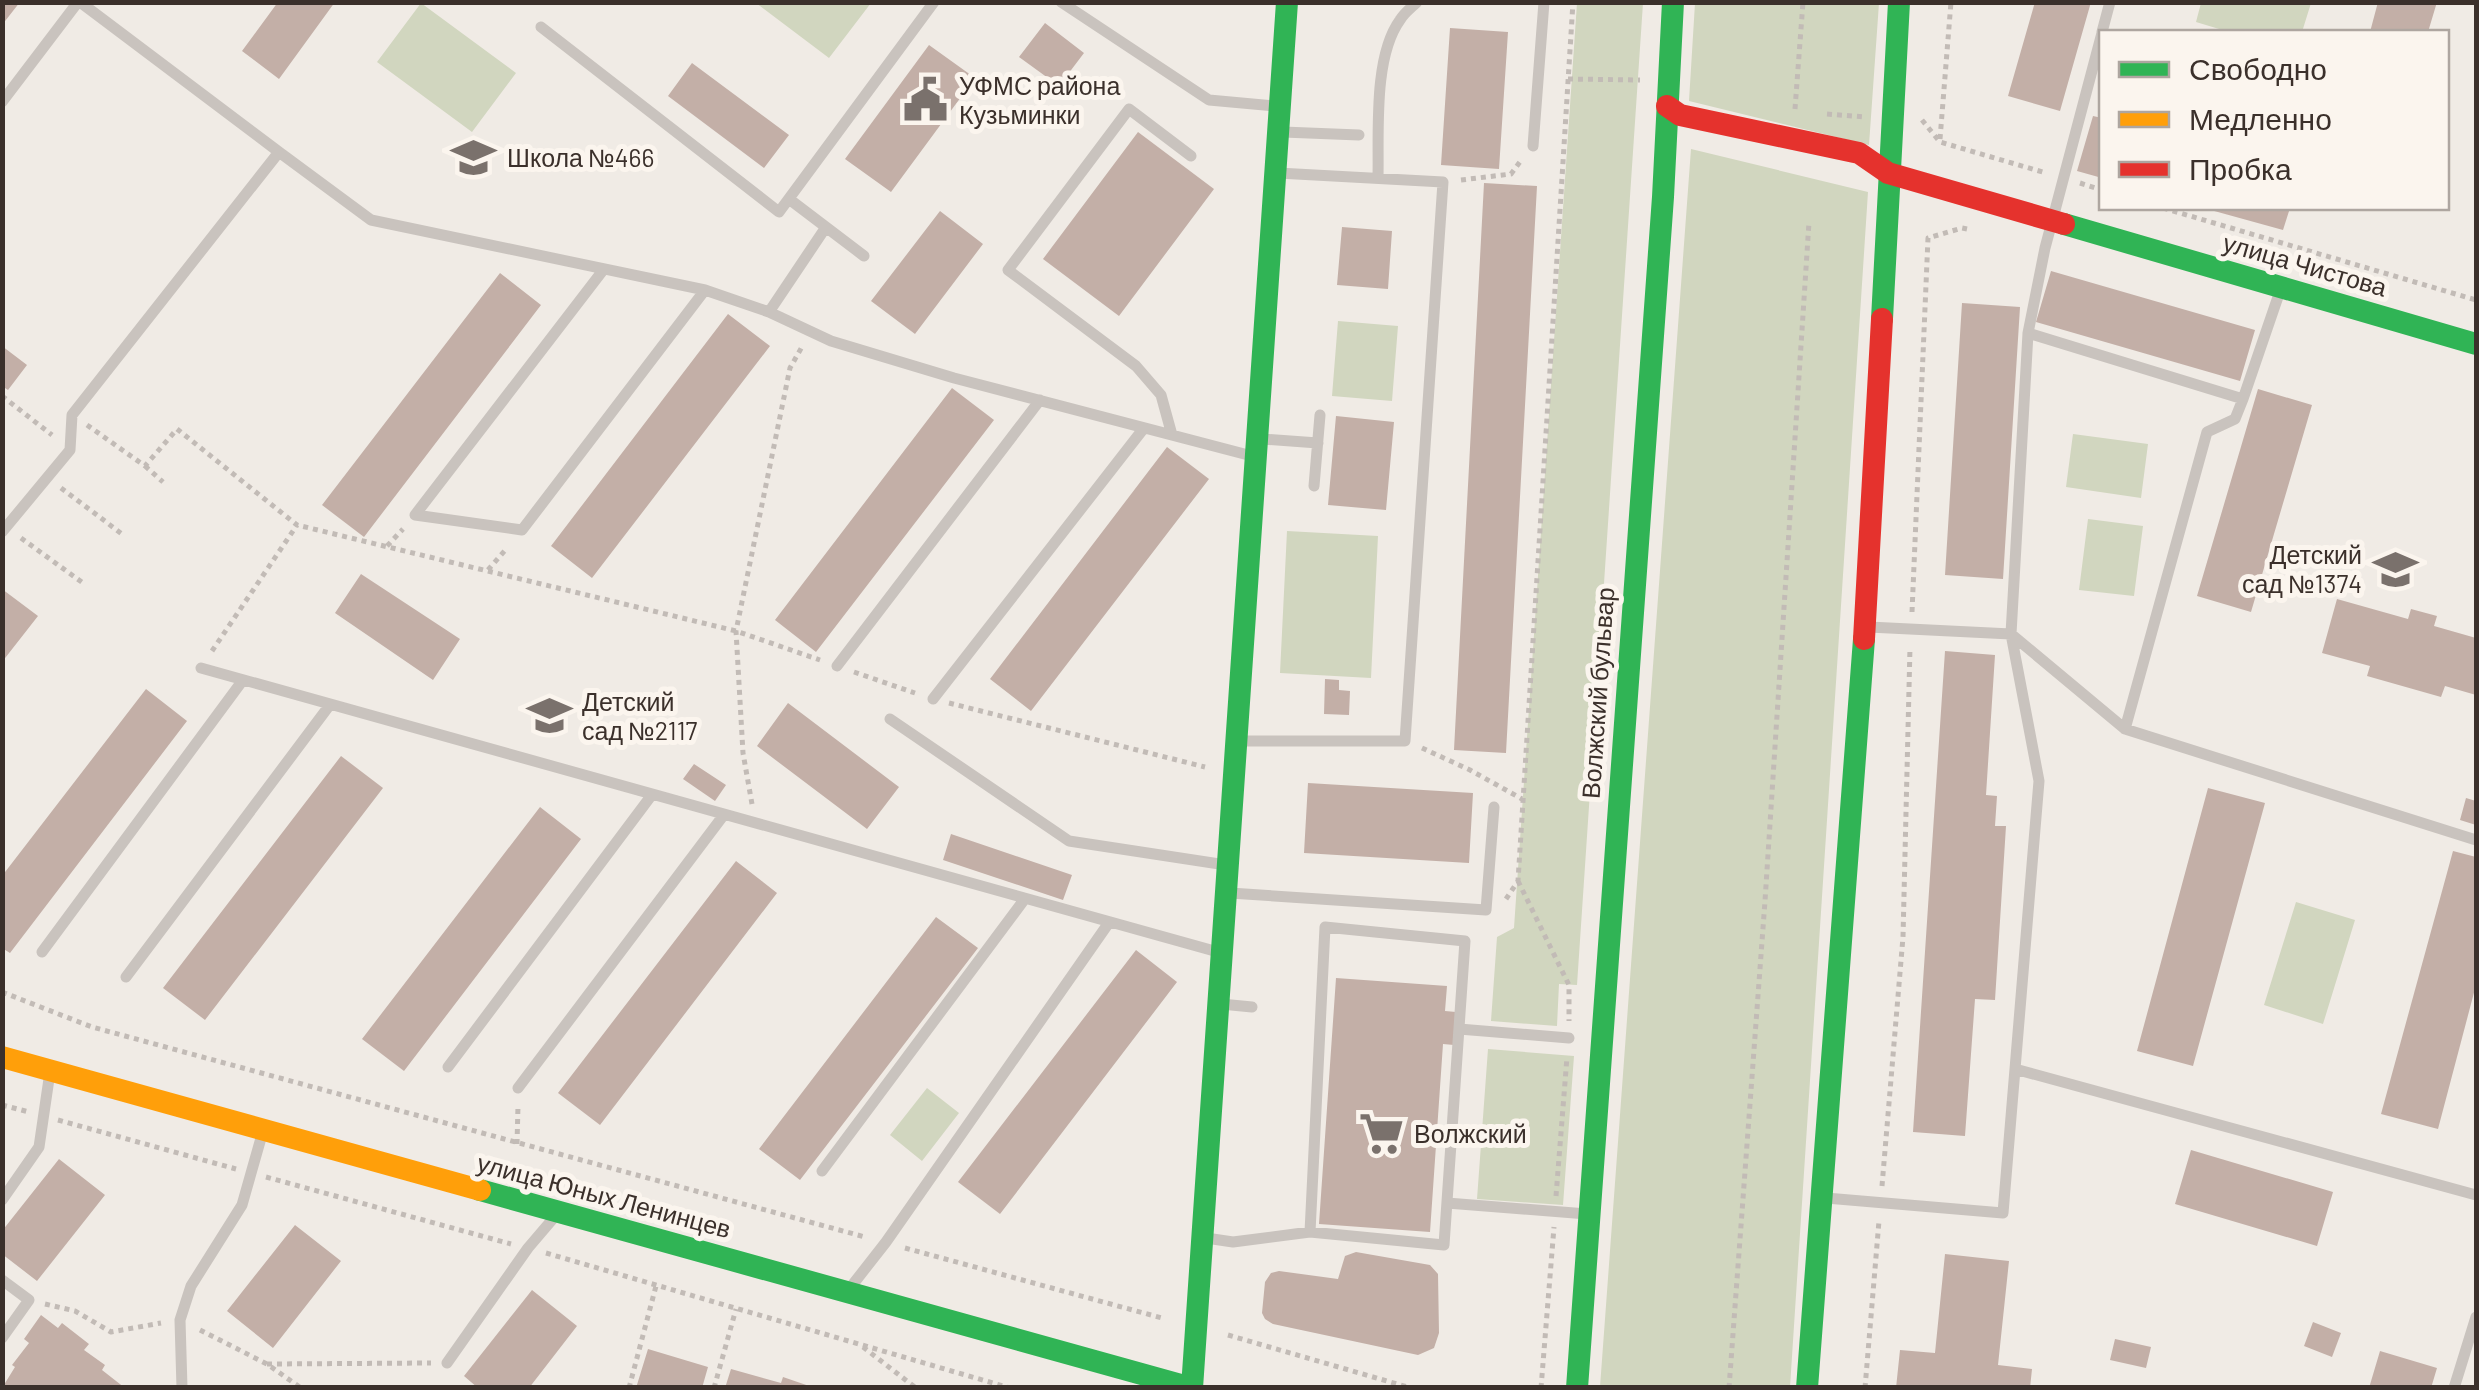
<svg xmlns="http://www.w3.org/2000/svg" width="2479" height="1390" font-family="Barlow,sans-serif">
  <style>
    .green { fill: #d1d6bf }
    .building { fill: #c3afa7 }
    .lines { fill: none; stroke-linecap: round; stroke-linejoin: round }
    .path { stroke: #c2bbb6; stroke-width: 5; stroke-dasharray: 5 5; stroke-linecap: butt }
    .lane { stroke: #c9c3be; stroke-width: 11 }
    .fast { stroke: #30b455; stroke-width: 22 }
    .slow { stroke: #ff9f0a; stroke-width: 22 }
    .jam { stroke: #e5322d; stroke-width: 22 }
    .labels { text-anchor: middle; stroke-width: 10; stroke-linejoin: round; paint-order: stroke }
    .poi-label { font-size: 25px; fill: #3b302b; stroke: #fbf5ee; text-anchor: start }
    .street-label { font-size: 25px; fill: #3b302b; stroke: #fbf5ee }
  </style>
  <rect width="100%" height="100%" fill="#f0ebe5"/>
  <!-- green -->
  <path class="green" d="M421 3 516 73 472 132 377 62Z
    M756 3H871L829 58Z
    M1577 3H1643L1577 985 1559 984 1557 1026 1491 1021 1497 937 1514 928Z
    M1695 3H1879L1869 145 1689 101Z
    M2201 3V2L2311 3 2302 32H2229L2196 22Z
    M1691 149 1868 192 1790 1387H1600Z
    M1338 321 1398 326 1392 401 1332 396Z
    M2073 434 2148 444 2141 498 2066 487Z
    M2088 519 2143 526 2134 596 2079 590Z
    M1287 531 1378 536 1371 678 1280 673Z
    M2296 902 2355 920 2323 1024 2264 1005Z
    M1488 1049 1574 1056 1563 1205 1477 1199Z
    M927 1088 959 1113 922 1161 890 1135Z"/>
  <!-- building -->
  <path class="building" d="M2 2H20L2 25Z
    M278 2H335L279 79 242 51Z
    M2035 2H2091L2060 111 2008 96Z
    M2378 2H2437L2428 32H2370Z
    M1045 23 1084 53 1059 86 1019 57Z
    M1450 28 1508 32 1499 169 1441 165Z
    M929 45 975 78 891 192 845 159Z
    M692 63 789 135 764 168 668 96Z
    M2093 116 2102 118V178L2077 171Z
    M1138 132 1214 189 1119 316 1043 259Z
    M1484 183 1537 186 1506 753 1454 750Z
    M2207 209V208H2290L2283 230Z
    M940 211 983 244 915 334 871 301Z
    M1342 227 1392 231 1388 289 1337 285Z
    M2051 271 2255 330 2240 381 2036 322Z
    M500 273 541 305 364 537 322 505Z
    M1962 303 2020 307 2003 579 1945 575Z
    M728 314 770 346 592 578 551 546Z
    M2 346 27 365 8 390 2 386Z
    M952 388 994 420 816 652 775 620Z
    M2258 389 2312 405 2251 612 2197 596Z
    M1336 416 1394 422 1386 510 1328 505Z
    M1167 447 1209 479 1031 711 990 679Z
    M361 574 460 639 433 680 335 613Z
    M2 589 38 616 2 662Z
    M2337 599 2408 619 2411 609 2437 616 2434 626 2476 638V695L2445 686 2441 697 2367 676 2370 666 2322 653Z
    M1945 651 1995 655 1986 795 1997 796 1995 826H2006L1995 1000 1975 999 1965 1136 1913 1132Z
    M1325 679 1339 680V690L1350 691 1349 715 1324 714Z
    M146 689 187 721 10 953 2 948V876Z
    M788 703 899 787 867 829 757 746Z
    M341 756 383 788 205 1020 163 988Z
    M694 764 726 785 715 801 683 779Z
    M1308 783 1473 793 1469 863 1304 853Z
    M2208 788 2265 803 2193 1066 2137 1051Z
    M2466 798 2476 801V825L2460 820Z
    M540 807 581 839 404 1071 362 1039Z
    M951 834 1072 875 1063 900 943 860Z
    M2453 851 2476 857V985L2438 1129 2381 1114Z
    M736 861 777 893 600 1125 558 1093Z
    M936 917 978 948 800 1180 759 1149Z
    M1136 950 1177 982 1000 1214 958 1182Z
    M1336 978 1447 986 1445 1011 1456 1012 1454 1045 1443 1044 1430 1232 1319 1224Z
    M2191 1150 2333 1192 2317 1246 2175 1204Z
    M59 1159 105 1195 37 1281 2 1254V1231Z
    M295 1225 341 1261 273 1348 227 1311Z
    M1356 1252 1430 1265 1438 1274 1439 1333 1434 1348 1418 1355 1273 1324 1265 1319 1262 1313 1265 1282 1271 1273 1279 1271 1338 1279 1345 1256Z
    M1945 1254 2009 1261 1998 1365 2032 1369 2030 1388H1896L1900 1350 1935 1353Z
    M532 1290 577 1326 529 1388H478L464 1376Z
    M41 1315 58 1328 62 1323 89 1344 84 1350 105 1365 102 1370 125 1388H2L15 1367 12 1365 29 1343 24 1339Z
    M2313 1322 2341 1333 2332 1357 2304 1346Z
    M2115 1339 2151 1347 2146 1368 2110 1360Z
    M648 1349 708 1367 702 1388H636Z
    M2380 1351 2437 1368 2431 1388H2369Z
    M731 1369 781 1383 783 1377 815 1388H725Z"/>
  <g class="lines">
    <!-- path -->
    <path class="path" d="M1568 79 1640 80
      M1795 109 1803 2
      M1827 114 1866 117
      M1922 120 1940 142 2046 173
      M1940 139 1951 2
      M1461 180 1511 174 1522 159
      M2080 183 2102 190
      M2163 208 2476 300
      M2 396 52 435
      M87 425 145 466 177 429 297 525 736 631 820 660
      M145 466 163 482
      M61 488 122 534
      M21 538 83 583
      M387 546 403 529
      M488 570 507 548
      M1912 612 1928 238 1962 228 1967 229
      M212 651 297 525
      M854 672 915 693
      M949 703 1205 767
      M1422 748 1470 770 1522 799
      M752 804 743 753 736 631 790 368 803 345
      M1518 881 1569 985V1021
      M1506 899 1518 881 1573 2
      M2 992 92 1027 865 1237
      M2 1105 29 1112
      M58 1120 236 1169
      M517 1144 518 1106
      M266 1177 511 1244
      M1882 1186 1903 937 1910 647
      M1556 1196 1567 1057
      M905 1248 1162 1318
      M546 1253 1010 1388
      M45 1304 75 1311 111 1332 161 1323
      M200 1330 267 1364 301 1388
      M1228 1335 1411 1388
      M863 1347 916 1388
      M267 1364 431 1363
      M629 1388 656 1286
      M714 1388 736 1309
      M1541 1388 1554 1227
      M1729 1388 1765 901 1809 222
      M1865 1388 1879 1221"/>
    <!-- lane -->
    <path class="lane" d="M1061 2 1209 100 1275 106
      M541 27 779 212 934 2
      M2102 32 2110 2
      M2102 33 2045 248 2028 333 2243 399 2280 291
      M2 102 78 2
      M1283 132 1359 135
      M1533 146 1544 2
      M279 152 371 220 705 290 769 312 831 341 954 378 1252 456
      M1378 178C1379 134 1373 57 1400 20 1404 13 1411 8 1417 2
      M789 199 864 256
      M604 269 415 515 522 530 705 290
      M769 312 826 227
      M2243 399 2235 419 2207 432 2125 729 2476 840
      M1172 435 1161 395 1136 366 1008 270 1129 109 1191 156
      M1262 439 1318 443
      M1314 486 1320 415
      M2 532 70 450 72 415 279 152 80 2
      M1869 627 2011 634 2125 729
      M837 666 1040 400
      M201 668 1218 952
      M933 699 1144 428
      M890 719 1069 841 1226 865
      M1240 741H1405L1443 182 1278 173
      M1230 893 1486 910 1494 807
      M42 952 243 680
      M126 977 329 706
      M1221 1004 1252 1007
      M1459 1029 1569 1038
      M448 1067 651 796
      M2015 1069 2476 1195
      M518 1088 723 816
      M822 1171 1024 900
      M1826 1198 2003 1213 2039 781 2011 634 2028 333
      M2 1200 39 1147 50 1072
      M1447 1203 1587 1214
      M1206 1238 1233 1242 1310 1232 1444 1245 1465 941 1325 927 1310 1232
      M2 1280 29 1300 2 1338
      M850 1288 886 1242 1108 924
      M447 1363 528 1248 557 1214
      M182 1388 180 1320 191 1286 242 1205 263 1131
      M2454 1388 2476 1317"/>
    <!-- fast -->
    <path class="fast" d="M2064 224 2476 344
      M1882 319 1899 2
      M480 1190 1192 1388
      M1192 1388 1287 2
      M1577 1388 1663 197 1673 2
      M1807 1388 1864 639"/>
    <!-- slow -->
    <path class="slow" d="M2 1057 480 1190"/>
    <!-- jam -->
    <path class="jam" d="M1667 106 1680 115 1859 153 1888 173 2064 224
      M1864 639 1882 319"/>
  </g>
  <!-- icons -->
  <defs>
    <symbol id="civic-bare" viewBox="-9 -9 18 18"><path d="M-.6-6.5H3V-4.5H.6V-3L4-1V1h2V6H-6V1h2V-1L-.6-3ZM-1.2 2.5V6h2.4V2.5Z" fill="#7a716c" stroke="#fbf5ee" stroke-width="2.5" paint-order="stroke"/></symbol>
    <symbol id="school-bare" viewBox="-9 -9 18 18"><path d="M0-5L7-2L0 1L-7-2ZM-4 1L0 2.5L4 1V4Q0 6-4 4Z" fill="#7a716c" stroke="#fbf5ee" stroke-width="2.5" paint-order="stroke"/></symbol>
    <symbol id="supermarket-bare" viewBox="-9 -9 18 18"><path d="M-6-5.5h2.5l.6 2H6L4.5 2H-2.5L-4.4-4H-6ZM-1.5 3.2a1.3 1.3 0 1 0 .1 0ZM3 3.2a1.3 1.3 0 1 0 .1 0Z" fill="#7a716c" stroke="#fbf5ee" stroke-width="2.5" paint-order="stroke"/></symbol>
  </defs>
  <g fill-rule="evenodd">
    <use href="#civic-bare" x="894" y="68" width="63" height="63"/>
    <use href="#school-bare" x="442" y="126" width="63" height="63"/>
    <use href="#school-bare" x="2364" y="538" width="63" height="63"/>
    <use href="#school-bare" x="518" y="684" width="63" height="63"/>
    <use href="#supermarket-bare" x="1350" y="1102" width="63" height="63"/>
  </g>
  <g class="labels">
    <!-- poi labels -->
    <g class="poi-label">
      <text x="959" y="95">УФМС района<tspan x="959" dy="29">Кузьминки</tspan></text>
      <text x="507" y="167">Школа №466</text>
      <text x="2362" y="564" text-anchor="end">Детский<tspan x="2362" dy="29">сад №1374</tspan></text>
      <text x="582" y="711">Детский<tspan x="582" dy="29">сад №2117</tspan></text>
      <text x="1414" y="1143">Волжский</text>
    </g>
    <!-- street labels -->
    <g class="street-label">
      <text transform="translate(2305 265) rotate(16)" y="9">улица Чистова</text>
      <text transform="translate(1598 693) rotate(-86)" y="9">Волжский бульвар</text>
      <text transform="translate(604 1196) rotate(15)" y="9">улица Юных Ленинцев</text>
    </g>
  </g>
  <!-- border -->
  <rect width="2479" height="1390" fill="none" stroke="#3b302b" stroke-width="10"/>
  <!-- legend -->
  <rect x="2099" y="30" width="350" height="180" fill="#fbf5ee" stroke="#aea6a0" stroke-width="2.5"/>
  <rect x="2119" y="62" width="50" height="15" fill="#30b455" stroke="#aea6a0" stroke-width="2.5"/>
  <text x="2189" y="80" font-size="30" fill="#3b302b">Свободно</text>
  <rect x="2119" y="112" width="50" height="15" fill="#ff9f0a" stroke="#aea6a0" stroke-width="2.5"/>
  <text x="2189" y="130" font-size="30" fill="#3b302b">Медленно</text>
  <rect x="2119" y="162" width="50" height="15" fill="#e5322d" stroke="#aea6a0" stroke-width="2.5"/>
  <text x="2189" y="180" font-size="30" fill="#3b302b">Пробка</text>
</svg>
